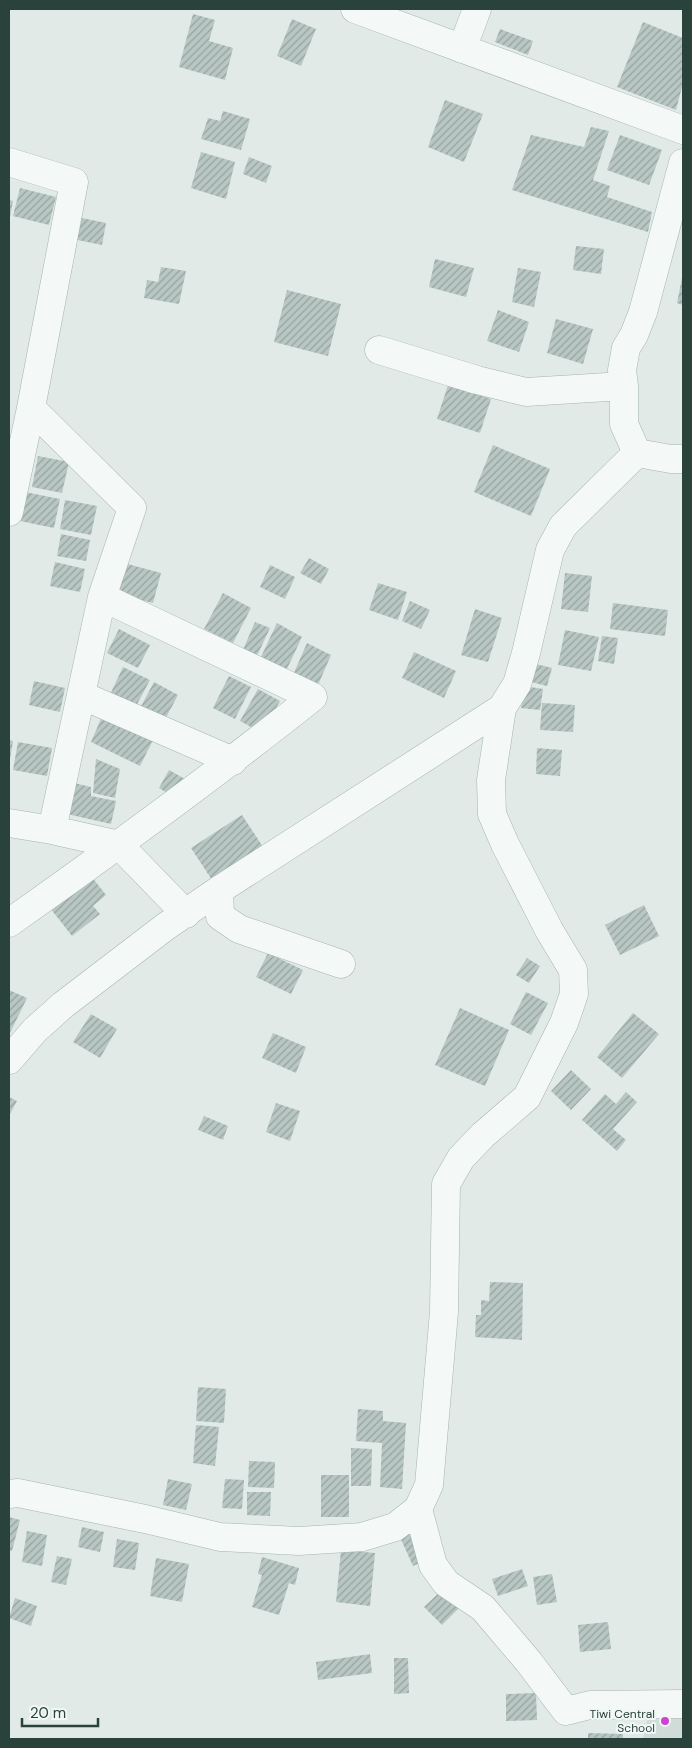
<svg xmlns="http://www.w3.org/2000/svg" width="692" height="1748" font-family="'DM Sans',sans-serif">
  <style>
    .built { fill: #cfdcd8 }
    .building { fill: url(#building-hatch) }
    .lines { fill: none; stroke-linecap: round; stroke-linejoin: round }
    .minor-casing { stroke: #a6b4b0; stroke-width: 29 }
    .minor { stroke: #f4f8f7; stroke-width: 28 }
    .poi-dot { fill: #ce44d1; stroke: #f0f7f5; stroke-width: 2 }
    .labels { text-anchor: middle; stroke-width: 4; stroke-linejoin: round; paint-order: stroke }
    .poi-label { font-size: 12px; fill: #29423c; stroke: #f0f7f5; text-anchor: end }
  </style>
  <defs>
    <pattern id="building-hatch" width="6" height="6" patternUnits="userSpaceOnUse" patternTransform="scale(1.25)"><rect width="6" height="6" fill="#b8c7c3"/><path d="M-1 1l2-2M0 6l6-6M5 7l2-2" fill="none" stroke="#96a3a0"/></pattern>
  </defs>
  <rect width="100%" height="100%" fill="#e1eae7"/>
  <!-- built -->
  <path class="built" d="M683 1698V1739H643L651 1703Z"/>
  <!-- building -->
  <path class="building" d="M193 14 215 20 209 41 233 48 225 80 179 67Z
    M292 19 316 29 301 66 277 56Z
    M643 22 683 38V83L676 110 617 87Z
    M500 29 533 41 528 55 495 42Z
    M445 100 483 114 464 162 428 147Z
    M223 111 250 119 241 150 201 139 208 118 220 121Z
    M591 127 609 131 593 180 610 186 607 197 652 212 648 232 512 190 531 135 584 147Z
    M620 135 662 150 649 185 607 170Z
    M201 152 235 162 226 199 191 188Z
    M249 157 272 166 266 183 243 174Z
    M20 188 56 197 49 225 13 216Z
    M9 200 13 201 10 217H9Z
    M77 217 106 223 102 245 73 239Z
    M576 246 604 249 601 274 573 270Z
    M435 259 474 268 466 297 429 287Z
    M161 267 186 271 179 304 144 298 147 280 158 282Z
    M518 268 541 272 534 307 512 302Z
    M682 278H683V305L677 303Z
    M287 290 341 304 328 356 274 342Z
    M498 310 529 322 519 352 487 341Z
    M556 319 593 329 583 364 547 353Z
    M448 385 491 399 480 433 437 419Z
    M493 445 550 469 531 516 474 492Z
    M38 456 69 462 62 493 32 487Z
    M25 492 60 499 54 528 20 521Z
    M65 500 97 506 91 535 60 529Z
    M61 534 90 540 86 561 57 556Z
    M309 558 329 569 321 584 300 573Z
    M55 562 85 569 80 592 50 586Z
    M120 562 161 573 153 603 113 593Z
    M270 565 295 577 285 599 260 587Z
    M565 573 592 576 588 612 561 609Z
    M378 583 407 592 398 620 369 610Z
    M223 593 251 608 233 643 204 629Z
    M410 601 430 610 421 629 402 621Z
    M613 603 668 610 665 636 610 629Z
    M475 609 502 618 488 662 461 655Z
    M255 622 270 628 256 658 242 652Z
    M277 623 302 637 285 673 259 661Z
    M119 629 150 645 138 668 107 653Z
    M565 630 599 637 591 671 558 665Z
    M602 636 618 638 614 664 598 661Z
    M307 643 331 655 318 685 293 675Z
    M414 652 456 671 444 698 402 678Z
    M532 663 552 668 547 686 527 681Z
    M123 667 150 680 134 710 108 699Z
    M229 676 251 687 235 719 213 708Z
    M34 681 65 688 60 712 29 705Z
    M154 682 178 695 162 725 138 712Z
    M524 686 543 689 540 710 521 708Z
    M258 689 280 701 262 733 240 721Z
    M542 703 575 705 573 732 540 730Z
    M103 714 154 738 140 766 91 742Z
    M9 740 13 741 10 759H9Z
    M18 742 52 748 47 776 13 770Z
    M537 748 562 750 560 776 536 774Z
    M96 759 120 769 115 798 93 793Z
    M169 770 185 779 175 798 159 788Z
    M74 783 91 787V796L116 801 111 824 67 814Z
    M242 815 263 847 212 880 191 848Z
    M91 876 106 895 93 906 100 914 72 936 50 908Z
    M644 905 659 936 620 955 605 925Z
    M268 953 303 970 291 994 256 977Z
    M527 958 540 966 529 983 516 975Z
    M9 990 27 998 9 1035Z
    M526 992 548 1003 531 1035 510 1024Z
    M460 1008 509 1030 485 1086 435 1065Z
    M633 1013 659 1034 622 1078 597 1057Z
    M91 1014 117 1029 100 1058 73 1042Z
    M273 1033 306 1047 296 1073 262 1058Z
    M571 1070 591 1089 571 1110 551 1091Z
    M626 1092 637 1102 613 1129 626 1140 617 1151 582 1120 605 1094 616 1104Z
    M9 1097 17 1101 9 1116Z
    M276 1103 300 1111 290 1141 266 1132Z
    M204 1116 228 1126 223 1140 198 1130Z
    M490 1282 523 1283 522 1340 475 1337 476 1315H481V1300L489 1301Z
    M198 1387 226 1389 224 1423 196 1421Z
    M358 1409 383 1411V1421L406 1423 402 1489 380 1487 382 1443 356 1441Z
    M196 1425 219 1427 215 1466 193 1463Z
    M351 1448 372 1449 371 1486H351Z
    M249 1461 275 1462 274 1488 248 1487Z
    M321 1475H349V1517H321Z
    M168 1479 192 1484 186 1510 163 1505Z
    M225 1479 244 1480 242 1509 222 1508Z
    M247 1492H271L270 1516 247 1515Z
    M9 1517 20 1520 12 1551 9 1550Z
    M82 1527 104 1532 100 1552 78 1547Z
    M416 1527 431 1558 413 1566 399 1535Z
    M27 1531 47 1535 42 1566 22 1562Z
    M117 1539 139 1543 135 1570 113 1567Z
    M341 1550 375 1553 370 1606 336 1602Z
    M57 1556 72 1559 66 1585 51 1582Z
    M262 1557 299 1568 295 1585 289 1583 279 1615 252 1607 262 1575 258 1574Z
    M156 1558 189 1564 182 1602 150 1596Z
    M522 1569 528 1586 498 1596 492 1579Z
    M552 1574 557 1602 537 1605 533 1577Z
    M444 1588 461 1606 442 1625 424 1607Z
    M15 1598 37 1606 31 1626 9 1618Z
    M608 1622 611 1649 580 1652 578 1625Z
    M370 1654 372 1673 318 1680 316 1662Z
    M394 1658H408L409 1693 394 1694Z
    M536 1693 537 1720 506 1721V1694Z
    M588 1733 623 1734V1739H588Z"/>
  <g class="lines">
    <defs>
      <path id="minor" d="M355 9 683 130
        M462 49 477 9
        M9 162 74 182 31 408 9 512
        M379 350 477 380 526 392 624 386
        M31 408 132 508 102 597 52 830
        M637 453 624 424V386L622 370 626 348 634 335 643 312 683 163
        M637 453 671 459H683
        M81 695 233 761
        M9 823 52 830 119 845 186 914
        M219 890 220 916 239 929 341 964
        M9 923C112 850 214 776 313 697L102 597
        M9 1060 35 1030 63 1005 165 927 219 890 502 708
        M9 1494 18 1493 145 1519 220 1537 299 1541 362 1537 395 1527 418 1509 429 1485 444 1312 446 1184 461 1158 483 1135 527 1097 564 1023 574 994 573 970 549 930 505 844 492 814 491 780 502 708 517 684 526 653 550 550 563 526 637 453
        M418 1509 433 1565 446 1583 483 1608 528 1661 566 1711 590 1705 683 1704"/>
    </defs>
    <!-- minor casing -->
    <use href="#minor" class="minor-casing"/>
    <!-- minor -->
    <use href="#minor" class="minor"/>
  </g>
  <!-- markers -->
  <circle class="poi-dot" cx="665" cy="1721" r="5"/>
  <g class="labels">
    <!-- poi labels -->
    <g class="poi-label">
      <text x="655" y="1718">Tiwi Central<tspan x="655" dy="14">School</tspan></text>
    </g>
  </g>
  <!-- border -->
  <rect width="692" height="1748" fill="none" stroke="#29423c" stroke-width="20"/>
  <!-- scale -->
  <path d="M22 1718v8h76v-8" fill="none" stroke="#29423c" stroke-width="2.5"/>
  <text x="30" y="1718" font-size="15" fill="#29423c" stroke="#f0f7f5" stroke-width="4" paint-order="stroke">20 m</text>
</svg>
